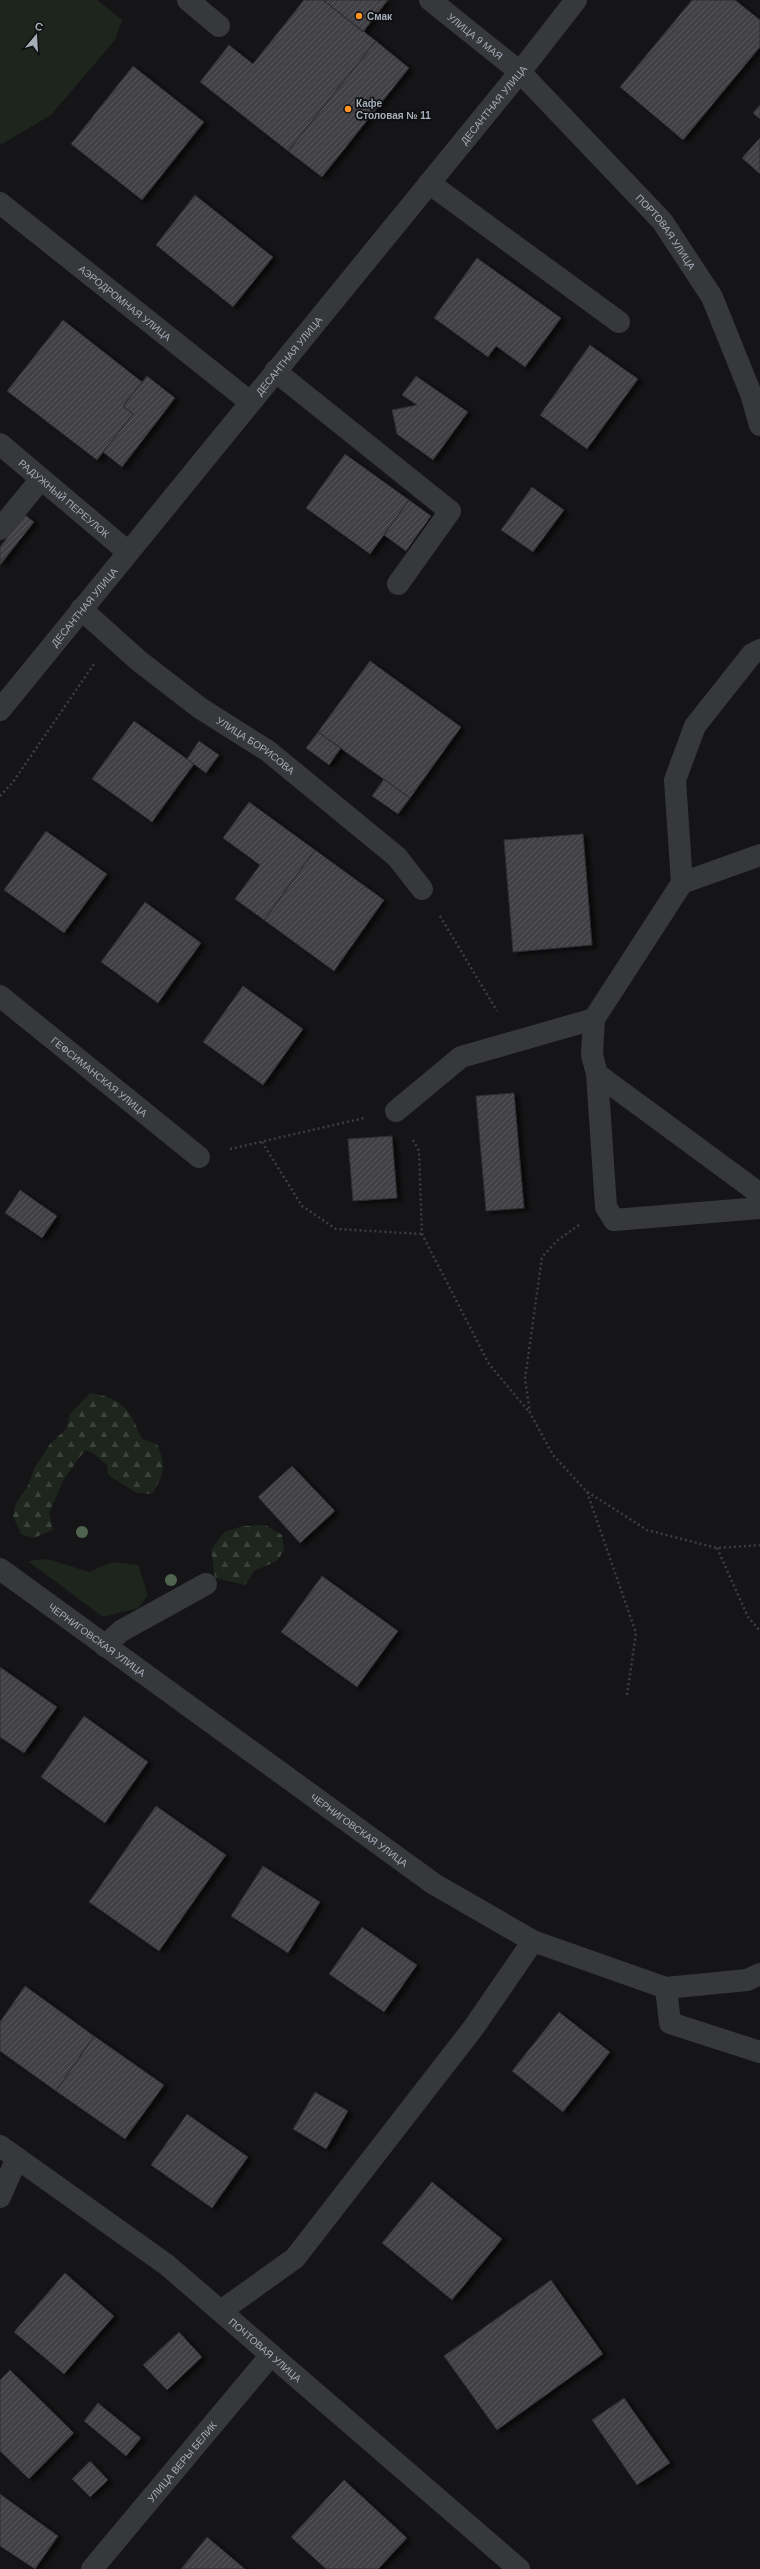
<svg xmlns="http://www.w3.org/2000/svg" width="760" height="2569" font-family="Arial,sans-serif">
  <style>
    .green { fill: #1d251d }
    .forest { fill: url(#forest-firs) }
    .building { fill: url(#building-hatch); stroke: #2f2f33; filter: url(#shadow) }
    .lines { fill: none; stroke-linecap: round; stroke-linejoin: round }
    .path { stroke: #3b3f43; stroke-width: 2.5; stroke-dasharray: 2 3; stroke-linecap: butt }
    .minor { stroke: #36383c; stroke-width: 22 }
    .tree { fill: #4f644e }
    .poi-dot { fill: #ff9325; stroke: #101012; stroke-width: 1.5 }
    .labels { text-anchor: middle; stroke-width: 3.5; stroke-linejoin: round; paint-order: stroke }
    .poi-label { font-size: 10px; font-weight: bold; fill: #a6aeb8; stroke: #101012; text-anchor: start }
    .street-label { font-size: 10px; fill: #a6aeb8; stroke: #101012 }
  </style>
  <defs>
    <pattern id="forest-firs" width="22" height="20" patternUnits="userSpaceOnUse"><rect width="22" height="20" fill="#1d251d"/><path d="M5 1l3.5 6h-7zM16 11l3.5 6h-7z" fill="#3b423c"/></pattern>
    <pattern id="building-hatch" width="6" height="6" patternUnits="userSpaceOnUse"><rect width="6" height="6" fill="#3f4044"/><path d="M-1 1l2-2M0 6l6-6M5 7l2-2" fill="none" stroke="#58595d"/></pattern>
    <filter id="shadow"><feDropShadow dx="4.5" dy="2.5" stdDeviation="2" flood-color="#0009"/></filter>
  </defs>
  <rect width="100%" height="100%" fill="#151517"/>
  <!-- green -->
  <path class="green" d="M0 0H97L122 20 115 40 51 115 2 144 0 143Z
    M48 1559 89 1572 112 1562 138 1565 148 1595 138 1608 103 1617 28 1561Z"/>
  <!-- forest -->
  <path class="forest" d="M90 1393C124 1398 130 1411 142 1439L157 1444C167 1467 164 1474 152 1494L137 1493 108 1475 107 1465 93 1453 85 1450 64 1479 49 1513 53 1530 33 1538 21 1534 13 1516 16 1503 28 1486 34 1469 50 1444 66 1429 70 1414Z
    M265 1525 282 1535 284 1550 277 1561 254 1571 245 1585 215 1578 211 1550 224 1532 243 1526Z"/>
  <!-- building -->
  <path class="building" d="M304 0H323L376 41 288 151 200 82 229 45 253 64Z
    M323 0H388L363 32Z
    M692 0H735L760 20V47L683 140 620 87Z
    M376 41 409 68 322 177 288 151Z
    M133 66 204 122 142 200 71 144Z
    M760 105V119L753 113Z
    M760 138V174L742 158Z
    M195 195 273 257 233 307 156 245Z
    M477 258 561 318 525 367 496 346 488 357 434 318Z
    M63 320 142 382 123 406 133 414 97 460 7 391Z
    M590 345 638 379 587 449 540 415Z
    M147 376 175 398 122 467 103 452 133 414 123 406Z
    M416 376 468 412 433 460 397 434 392 410 417 405 402 395Z
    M345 454 409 500 370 554 306 508Z
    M532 487 564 510 533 552 501 530Z
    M409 500 431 516 406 551 384 535Z
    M25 515 34 522 0 565V547Z
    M370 661 461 727 410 798 318 732Z
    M134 721 194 764 152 822 92 779Z
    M318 732 341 748 329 765 306 748Z
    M199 741 219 755 206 773 187 759Z
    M384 779 410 798 398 814 372 796Z
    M249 802 315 850 264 920 235 899 260 865 223 838Z
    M46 831 107 874 64 933 4 890Z
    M583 834 592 945 513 952 504 840Z
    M315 850 384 900 334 971 264 920Z
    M145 902 201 943 158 1003 101 962Z
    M243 986 303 1029 263 1085 203 1042Z
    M514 1093 524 1208 486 1211 476 1096Z
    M392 1136 397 1198 353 1201 348 1139Z
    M20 1190 57 1216 42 1238 5 1213Z
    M292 1466 335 1511 300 1543 258 1497Z
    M322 1576 398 1631 357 1687 281 1632Z
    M0 1667 57 1707 24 1753 0 1737Z
    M84 1716 148 1762 105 1823 41 1777Z
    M156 1806 226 1855 159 1951 89 1902Z
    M263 1866 320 1902 288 1953 231 1916Z
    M362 1927 417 1965 384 2012 329 1974Z
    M25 1986 94 2036 56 2091 0 2051V2022Z
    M559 2012 610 2052 563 2112 512 2071Z
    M94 2036 164 2085 125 2139 56 2091Z
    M315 2092 348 2111 326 2149 293 2129Z
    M187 2114 248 2157 212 2208 151 2165Z
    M432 2182 502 2239 452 2300 382 2243Z
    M65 2273 114 2316 64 2374 14 2332Z
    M551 2280 603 2354 497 2430 444 2356Z
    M179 2332 202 2357 167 2390 143 2365Z
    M10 2370 74 2433 29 2479 0 2451V2380Z
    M624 2398 670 2463 637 2485 592 2420Z
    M98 2403 141 2438 126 2456 84 2421Z
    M90 2461 108 2480 90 2497 72 2479Z
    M344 2480 407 2538 378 2569H326L291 2537Z
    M0 2494 58 2536 35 2569 0 2546Z
    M207 2537 245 2569H181Z"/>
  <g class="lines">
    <!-- path -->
    <path class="path" d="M0 796 13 782 94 664
      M440 916 497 1011
      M413 1140 419 1151 422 1234 489 1364 530 1413
      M262 1142 302 1206 336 1229 422 1234
      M230 1149 364 1118
      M579 1225 558 1240 542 1257 525 1379 530 1413 553 1455 586 1491 647 1530 717 1548 760 1545
      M587 1492 636 1633 627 1695
      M717 1548 748 1617 760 1631"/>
    <!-- minor -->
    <g class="minor">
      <path d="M188 0 219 26"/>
      <path id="s1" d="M430 0 520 72 662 221 712 297 751 394 760 425"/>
      <path d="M429 183 619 322"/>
      <path id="s2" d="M0 203 250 402"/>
      <path d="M275 371 450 511 398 584"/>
      <path id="s3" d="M0 444 128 552"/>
      <path d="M0 529 41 479"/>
      <path id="s4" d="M81 609 139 661 200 708 268 751 397 857 422 889"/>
      <path d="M760 650 752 654 695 726 675 780 682 883 594 1019 592 1055 597 1074 760 1194"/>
      <path id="s5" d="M0 710 520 72 576 0"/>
      <path d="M682 883 760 855"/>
      <path id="s6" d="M0 996 199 1157"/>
      <path d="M597 1074 606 1207 614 1220 760 1208"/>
      <path d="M396 1111 461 1057 594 1019"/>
      <path id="s7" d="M0 1569 434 1884 533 1941 666 1988 747 1980 760 1974"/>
      <path d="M105 1646 121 1631 206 1584"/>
      <path d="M666 1988 670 2023 760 2052"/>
      <path id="s8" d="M0 2146 167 2265 519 2569"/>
      <path d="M0 2197 17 2158"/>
      <path d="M221 2311 295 2258 474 2027 533 1941"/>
      <path id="s9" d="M92 2569 271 2355"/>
    </g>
  </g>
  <!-- trees -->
  <g class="tree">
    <circle cx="82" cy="1532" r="6"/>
    <circle cx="171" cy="1580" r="6"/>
  </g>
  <!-- markers -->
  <g class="poi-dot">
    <circle cx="359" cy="16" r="4"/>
    <circle cx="348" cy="109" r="4"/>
  </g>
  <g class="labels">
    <!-- poi labels -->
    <g class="poi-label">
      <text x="367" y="20">Смак</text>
      <text x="356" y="107">Кафе<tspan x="356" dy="12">Столовая № 11</tspan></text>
    </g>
    <!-- street labels -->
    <g class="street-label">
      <text dy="4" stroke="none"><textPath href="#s1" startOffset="58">УЛИЦА 9 МАЯ</textPath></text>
      <text dy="4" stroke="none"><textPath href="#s5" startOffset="781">ДЕСАНТНАЯ УЛИЦА</textPath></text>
      <text dy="4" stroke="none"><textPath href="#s1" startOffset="332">ПОРТОВАЯ УЛИЦА</textPath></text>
      <text dy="4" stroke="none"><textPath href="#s2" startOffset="160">АЭРОДРОМНАЯ УЛИЦА</textPath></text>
      <text dy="4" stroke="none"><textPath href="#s5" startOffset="457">ДЕСАНТНАЯ УЛИЦА</textPath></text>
      <text dy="4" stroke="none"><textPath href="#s3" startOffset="84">РАДУЖНЫЙ ПЕРЕУЛОК</textPath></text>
      <text dy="4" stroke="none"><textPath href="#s5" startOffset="133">ДЕСАНТНАЯ УЛИЦА</textPath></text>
      <text dy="4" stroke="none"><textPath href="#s4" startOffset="222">УЛИЦА БОРИСОВА</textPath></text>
      <text dy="4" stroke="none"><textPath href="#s6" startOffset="128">ГЕФСИМАНСКАЯ УЛИЦА</textPath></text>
      <text dy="4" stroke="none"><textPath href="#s7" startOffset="120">ЧЕРНИГОВСКАЯ УЛИЦА</textPath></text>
      <text dy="4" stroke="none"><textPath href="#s7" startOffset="444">ЧЕРНИГОВСКАЯ УЛИЦА</textPath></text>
      <text dy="4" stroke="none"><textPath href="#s8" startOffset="335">ПОЧТОВАЯ УЛИЦА</textPath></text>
      <text dy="4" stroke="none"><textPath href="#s9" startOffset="140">УЛИЦА ВЕРЫ БЕЛИК</textPath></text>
    </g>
  </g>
  <!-- north arrow -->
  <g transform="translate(36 36) rotate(18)" stroke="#101012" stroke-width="3" paint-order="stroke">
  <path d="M0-3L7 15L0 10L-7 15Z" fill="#a6aeb8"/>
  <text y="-6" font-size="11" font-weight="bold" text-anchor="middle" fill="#a6aeb8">С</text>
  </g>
</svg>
